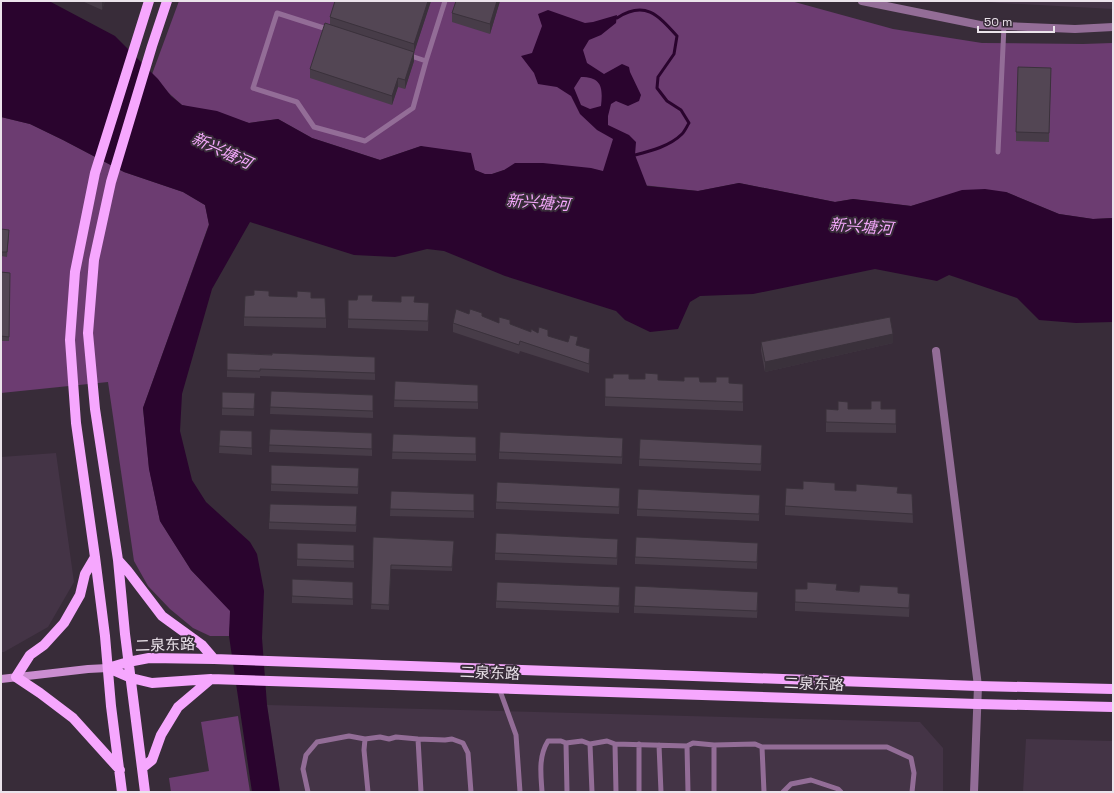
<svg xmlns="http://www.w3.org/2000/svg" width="1114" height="793" font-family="'Space Grotesk','Noto Sans SC',sans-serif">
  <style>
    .built { fill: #443446 }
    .green { fill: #6c3c71 }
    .water { fill: #2a042e; fill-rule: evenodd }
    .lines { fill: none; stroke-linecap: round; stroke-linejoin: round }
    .stream { stroke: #2a042e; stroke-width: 3 }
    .service { stroke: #936d97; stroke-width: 5 }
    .minor { stroke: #936d97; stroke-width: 8 }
    .tertiary { stroke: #936d97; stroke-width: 8 }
    .secondary { stroke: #cb8ed1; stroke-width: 8 }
    .primary { stroke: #f6a7fe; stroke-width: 10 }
    .wall { fill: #473c48 }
    .shaded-wall { fill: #3a313b }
    .building { fill: #534654; stroke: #3a313b }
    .labels { text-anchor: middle; stroke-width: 4; stroke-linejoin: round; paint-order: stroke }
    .street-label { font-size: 15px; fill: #ebe3eb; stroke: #382c39 }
    .water-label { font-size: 16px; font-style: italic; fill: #f4a8fb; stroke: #382c39 }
  </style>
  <rect width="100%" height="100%" fill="#382c39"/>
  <!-- built -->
  <path class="built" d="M981 1H1113V9L1000 3Z
    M56 453 74 582 48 627 4 652H1V457Z
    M267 705 920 722 943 748V792H280Z
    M1026 739 1113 741V792H1023Z"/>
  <!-- green -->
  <path class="green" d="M179 1H791L893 29 982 43 1083 44 1113 43V218L1093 219 1059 214 1006 192 932 200 911 206 853 199 835 202 739 183 698 191 504 170 492 174H484L421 146 380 160 312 138 278 119 249 123 182 105 151 77Z
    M1 117 30 124 63 140 124 172 183 192 205 205 209 224 143 408 149 468 160 521 191 570 231 611 229 636H210L193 628 170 609 148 586 134 561 108 382 1 393Z
    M238 716 250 792H171L169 778 209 771 201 722Z"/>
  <!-- water -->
  <path class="water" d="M1 1H49L115 36 158 79 171 96 182 105 217 111 249 123 278 119 312 138 380 160 421 146 471 153 475 170 485 174H492L504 170 515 163H543L591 168 603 171 613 139 597 130 580 114 571 96 557 87 538 84 534 73 521 56 532 53 542 26 538 14 548 10 585 23 593 22 617 15 616 23 601 35 589 40 583 50 587 63 604 74 622 64 629 67 630 72 641 95 639 101 628 106 616 101 611 104 608 116V125L629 135 636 142 635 155 647 186 698 191 739 183 835 202 853 199 911 206 962 190 985 189 1006 192 1059 214 1093 219 1113 218V322L1076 323 1039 320 1017 298 949 275 937 281 875 269 753 294 700 296 690 302 678 329 650 332 625 320 616 311 505 276 444 251 427 249 395 257 354 255 250 222 212 289 182 394 180 431 192 480 206 502 250 542 257 554 264 591 262 638 267 705 280 792H252L229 636 230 611 191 570 160 521 149 469 143 408 209 225 205 205 183 192 124 172 63 140 30 124 1 117ZM581 77C602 77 603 88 601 106L590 109 581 105 574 88Z"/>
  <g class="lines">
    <!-- stream -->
    <path class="stream" d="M617 18C645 0 658 15 677 36L674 54 658 77 657 88 667 101 681 110 689 123C687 126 685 131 682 134 670 146 651 151 635 155"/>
    <!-- service -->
    <path class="service" d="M330 30 277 13 253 88 297 102 314 127 365 141 413 108 426 61 445 1
      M408 55 426 61
      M998 152 1004 26
      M499 688 516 735 520 792
      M365 739 364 750 368 792
      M418 739 421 792
      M566 743 567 792
      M590 744 592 792
      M615 744 616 792
      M659 745 661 792
      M714 745V792
      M687 746 688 792
      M762 747 764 792
      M308 792 303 769 306 755 317 742 349 736 365 739 380 737 389 739 396 737 418 739 445 740 452 739 463 743 468 753 471 792
      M542 792C541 775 538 757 548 741H561L566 743 582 741 590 744 607 741 615 744 687 746 693 743 714 745 755 744 762 747H887L911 758 914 773 912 792
      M639 792V744
      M783 792 791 784 811 780 838 789 841 792"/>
    <!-- minor -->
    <path class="minor" d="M862 1 980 25 1075 29 1113 27
      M936 351 978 686"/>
    <!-- tertiary -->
    <path class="tertiary" d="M974 792 978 686"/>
    <!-- secondary -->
    <path class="secondary" d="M1 679 88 669 108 668"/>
    <!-- primary -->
    <path class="primary" d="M95 557 85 574 80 595 64 623 44 645 30 655 16 677 40 693 73 718 120 770
      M118 560 127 570 162 616 202 645 214 659
      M108 668 131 678 152 683 211 679 977 704 1113 707
      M108 668 128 662 149 658 214 659 978 686 1113 689
      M142 768 152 760 161 735 178 707 211 679
      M122 792 111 706 105 636 95 557 76 423 70 340 75 272 95 173 149 1
      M145 792 125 634 118 560 95 409 88 333 94 260 111 182 152 46 167 1"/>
  </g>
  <!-- wall -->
  <path class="wall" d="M82 1H105L102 10Z
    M335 1H431L414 52V61L405 89 398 87 392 105 310 78V69L330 25V17Z
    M456 1H500L490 34 452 22V13Z
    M1051 68 1049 142 1016 141V132Z
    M1 229 9 234 7 257 1 256Z
    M1 272 10 273 9 341H1Z
    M269 296 311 298 326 318V328L244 326V317Z
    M357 300 429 303 428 331 348 328V319Z
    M469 314 482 317 499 323 510 324 531 332 538 333 548 336 590 359 589 373 520 351 519 354 453 332V323Z
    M761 342 893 343 765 372 761 351Z
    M227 353 375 357V380L260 376V378L227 377Z
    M613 378 743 384V411L605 406V397Z
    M395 381 478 385V409L394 407Z
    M271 391 373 395V418L270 414Z
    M222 392 255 393 254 416 222 415Z
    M826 409 838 410 881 409H896V433L826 432Z
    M270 429 372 433V456L269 452Z
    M220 430 252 431V455L219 453Z
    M393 434 476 437V461L392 459Z
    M623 445 622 464 499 459V452Z
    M762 452 761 471 639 466V459Z
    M359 475 358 494 271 491V484Z
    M803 489 912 494 913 523 785 515V506Z
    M391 491 474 494V518L390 516Z
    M620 495 619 514 496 509V502Z
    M760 495 759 521 637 516V509Z
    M357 513 356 532 269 529V522Z
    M373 537 454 541 452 571 391 569 389 610 371 609Z
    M297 543 354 545V568L297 566Z
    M758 543 757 569 635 564V557Z
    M618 546 617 565 495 560V553Z
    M292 579 353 582V605L292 603Z
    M795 589 837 590 910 594 909 617 795 611Z
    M620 594 619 613 496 608V601Z
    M758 599 757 618 634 613V606Z"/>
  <!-- shaded-wall -->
  <path class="shaded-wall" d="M102 1H105L102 10Z
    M428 1H431L414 53V44Z
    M497 1H500L490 34V24Z
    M414 52V61L405 89V80Z
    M398 78V87L392 105V96Z
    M893 334V343L765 372V362Z
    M590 349V359L589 373V364Z"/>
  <!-- building -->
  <path class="building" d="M335 1H428L414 44 330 17Z
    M456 1H497L490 24 452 13Z
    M325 23 414 52 405 80 398 78 392 96 310 69Z
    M1018 67 1051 68 1049 133 1016 132Z
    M1 229 9 230 7 252H1Z
    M1 272 10 273 9 337 1 336Z
    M254 290 269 291V296L297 297V291L311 292V298H325L326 318 244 317 245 296 254 295Z
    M358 295H373L372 301 401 302V296H415L414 302 429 303 428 321 348 319V300H357Z
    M456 309 469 314 470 309 482 313V316L499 323V317L510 320V324L531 332V329L538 333 539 327 548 330V336L568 342 570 335 578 337 576 345 590 349 589 364 520 341 519 345 453 323Z
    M890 317 893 334 765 362 761 342Z
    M227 353 272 355V353L375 357V373L260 369V371L227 370Z
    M645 373 658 374V380L684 381V377H699L700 382H716V377H729V383L743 384V402L605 397V378H613V374H629V379H645Z
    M395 381 478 385V402L394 400Z
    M271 391 373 395V411L270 407Z
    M222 392 255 393 254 409 222 408Z
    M838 401 848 402V409H871V401H881V409H896V424L826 422V409L838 410Z
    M270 429 372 433V449L269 445Z
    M220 430 252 431V448L219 446Z
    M500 432 623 438 622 457 499 452Z
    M393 434 476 437V454L392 452Z
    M640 439 762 445 761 464 639 459Z
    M271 465 359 468 358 487 271 484Z
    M803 481 835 483V490L856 491V484L898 487 897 493 912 494 913 514 785 506 786 488 803 489Z
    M497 482 620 488 619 507 496 502Z
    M638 489 760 495 759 514 637 509Z
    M391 491 474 494V511L390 509Z
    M270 504 357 506 356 525 269 522Z
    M496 533 618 539 617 558 495 553Z
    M373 537 454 541 452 567 391 565 389 605 371 604Z
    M636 537 758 543 757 562 635 557Z
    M297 543 354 545V561L297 559Z
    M292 579 353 582V599L292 596Z
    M497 582 620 587 619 606 496 601Z
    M807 582 837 584 836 590 859 592 860 585 898 587V593L910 594 909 608 795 602V589H807Z
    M635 586 758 592 757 611 634 606Z"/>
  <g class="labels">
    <!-- street labels -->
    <g class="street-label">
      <text transform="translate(165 645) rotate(-2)" y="5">二泉东路</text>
      <text transform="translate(490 673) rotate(2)" y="5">二泉东路</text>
      <text transform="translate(814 684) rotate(2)" y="5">二泉东路</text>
    </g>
    <!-- water labels -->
    <g class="water-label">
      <text transform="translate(222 150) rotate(25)" y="6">新兴塘河</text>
      <text transform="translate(538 202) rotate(4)" y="6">新兴塘河</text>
      <text transform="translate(861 226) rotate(4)" y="6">新兴塘河</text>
    </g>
  </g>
  <!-- border -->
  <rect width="1114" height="793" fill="none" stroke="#ebe3eb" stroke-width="4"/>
  <!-- scale -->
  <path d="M978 26v6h76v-6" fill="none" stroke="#ebe3eb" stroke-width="2"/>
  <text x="984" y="26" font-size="12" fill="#ebe3eb" stroke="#382c39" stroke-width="3" paint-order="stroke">50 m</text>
</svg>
